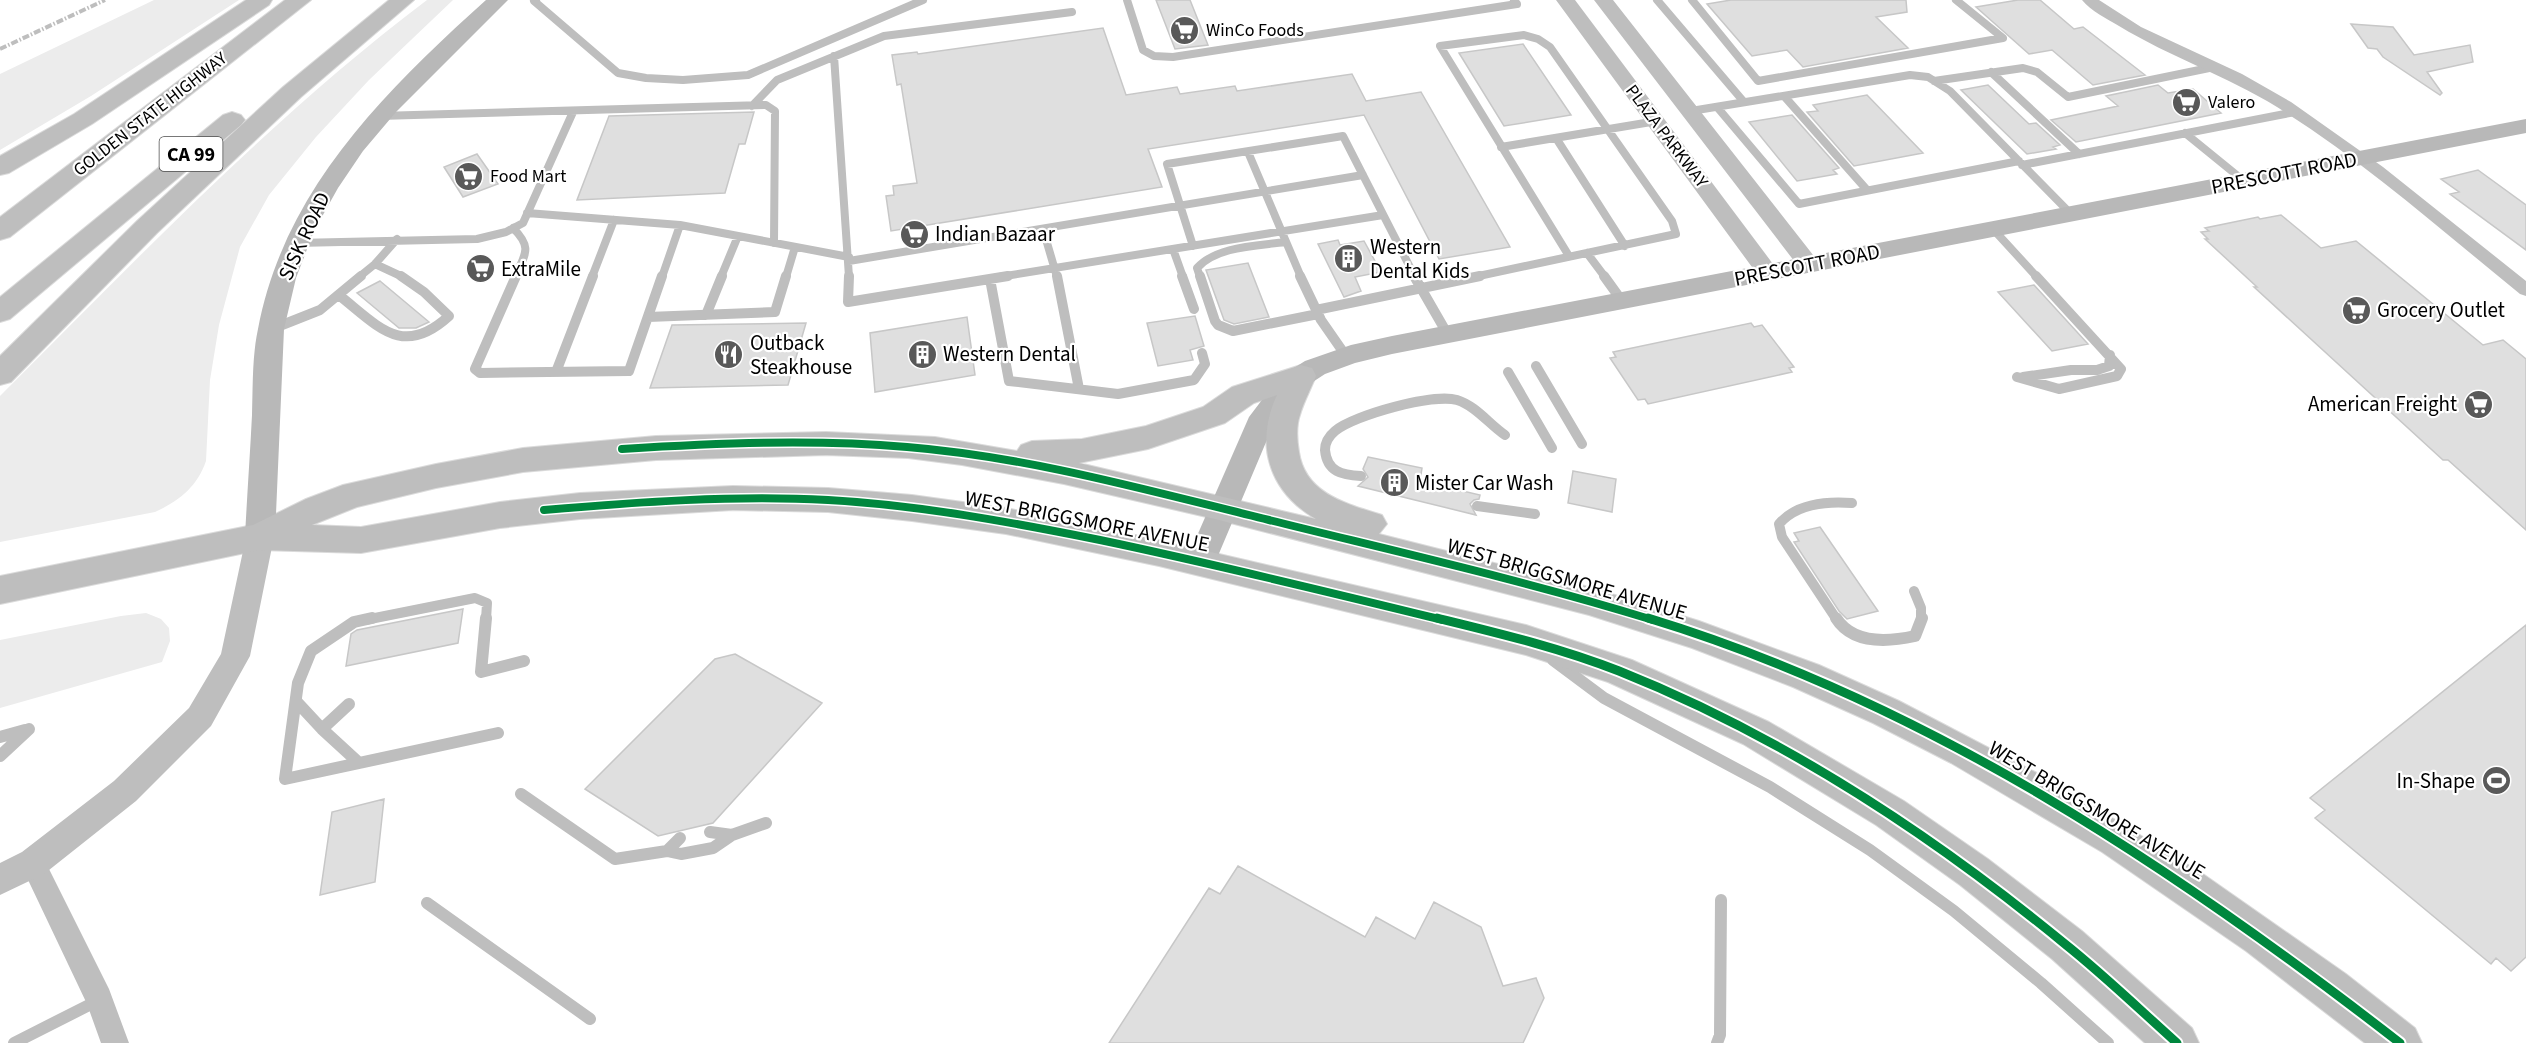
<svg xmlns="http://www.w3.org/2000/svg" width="2526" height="1043" font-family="'Source Sans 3',sans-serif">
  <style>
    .green { fill: #ececec }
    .building { fill: #dfdfdf; stroke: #c7c7c7; stroke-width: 1.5 }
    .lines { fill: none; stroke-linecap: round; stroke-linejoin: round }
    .primary-casing { stroke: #dbdbdb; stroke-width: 2 }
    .motorway-casing { stroke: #dbdbdb; stroke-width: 2 }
    .service-far2 { stroke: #bebebe; stroke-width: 8 }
    .service-far1 { stroke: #bebebe; stroke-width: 10 }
    .service { stroke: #bebebe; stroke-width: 12 }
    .minor { fill: #bebebe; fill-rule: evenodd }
    .tertiary { fill: #bebebe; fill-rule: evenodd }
    .secondary { fill: #b8b8b8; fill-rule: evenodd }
    .primary { fill: #bebebe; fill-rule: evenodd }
    .motorway { fill: #bebebe; fill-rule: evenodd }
    .rail { stroke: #bebebe; stroke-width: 4; stroke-dasharray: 7 2 1.5 2; stroke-linecap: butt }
    .cycleway-far1-casing { stroke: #fff; stroke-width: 11 }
    .cycleway-casing { stroke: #fff; stroke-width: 13 }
    .cycleway-far1 { stroke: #00873e; stroke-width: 8 }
    .cycleway { stroke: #00873e; stroke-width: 9 }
    .labels { text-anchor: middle; stroke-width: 4.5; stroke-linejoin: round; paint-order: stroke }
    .far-poi-label { font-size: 18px; fill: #000; stroke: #fff; text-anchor: start }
    .far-street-label { font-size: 18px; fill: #000; stroke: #fff }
    .shield { fill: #fff; stroke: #4c4c4c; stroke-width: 1.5 }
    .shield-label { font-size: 20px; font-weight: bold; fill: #000 }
    .street-label { font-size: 21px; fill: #000; stroke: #fff }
    .poi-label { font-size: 21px; fill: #000; stroke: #fff; text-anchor: start }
  </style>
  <rect width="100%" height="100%" fill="#fff"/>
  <!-- green -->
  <path class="green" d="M154 0H239L91 96 0 150V74Z
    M427 0H453L369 80 316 137 269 195 240 247 219 325 210 380 206 461C197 487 179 501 155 512L0 542V396C137 259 272 117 427 0Z
    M146 613 161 619 169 628 170 641 162 662 0 708V640L121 616Z"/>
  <!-- building -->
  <path class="building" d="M1156 0H1190L1208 45 1175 49Z
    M1731 0H1906L1907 12 1876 17 1908 48 1803 67 1787 50 1752 56 1707 4Z
    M2018 0H2040L2074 29 2083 27 2145 75 2093 85 2052 50 2029 54 1976 7Z
    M2351 24 2393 27 2414 55 2470 45 2473 62 2427 72 2442 93 2440 95 2383 57 2377 49 2368 48Z
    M1103 28 1126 95 1177 87 1180 94 1235 86 1237 91 1352 74 1366 101 1421 92 1510 247 1439 259 1364 115 1148 149 1162 187 891 231 886 196 894 195 893 186 917 183 901 84 897 85 892 55 917 52 918 54Z
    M1523 44 1571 115 1504 126 1459 53Z
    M1988 85 2029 124 2036 123 2060 145 2053 147 2056 149 2027 154 1961 90Z
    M2158 85 2168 93 2193 89 2221 113 2076 142 2051 120 2118 106 2106 96Z
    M1867 95 1923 153 1854 166 1807 112 1818 111 1813 105Z
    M754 112 745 144H739L725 193 577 200 609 116Z
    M1792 115 1839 168 1833 170 1837 174 1797 181 1749 122Z
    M477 154 498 184 463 197 444 167Z
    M2478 170 2526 205V250L2450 194 2459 192 2441 179Z
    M2281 215 2321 248 2356 241 2483 345 2503 340 2526 359V530L2448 460H2443L2254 287H2257L2205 239H2208L2201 232 2209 231 2205 228 2258 217 2260 219Z
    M1338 240 1340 245 1364 241 1381 272 1355 277 1361 291 1344 297 1318 244Z
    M1248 263 1269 317 1234 324 1224 320 1206 270Z
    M380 281 429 322 416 328H399L357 293Z
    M2034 285 2088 344 2052 351 1998 292Z
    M1195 316 1204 346 1190 350 1193 360 1158 366 1147 323Z
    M967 317 975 375 875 392 870 333Z
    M806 323 788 385 650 388 672 325Z
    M1751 323 1754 327 1762 325 1794 367 1789 368 1792 372 1648 404 1645 399 1638 400 1610 358 1616 357 1613 352Z
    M1368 457 1422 468 1420 481 1480 495 1479 499 1474 500 1470 504 1476 515 1358 486 1368 477 1363 469Z
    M1573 471 1616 479 1612 512 1568 503Z
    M1820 527 1878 611 1847 619 1839 611 1794 542 1799 541 1794 533Z
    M463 609 458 643 346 666 351 634 357 630Z
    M2526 625V957L2511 971 2496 958 2491 964 2315 818 2325 810 2310 798Z
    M735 654 822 703 713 823 658 836 585 789 715 659Z
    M384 799 375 882 320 895 332 812Z
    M1238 866 1365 937 1376 917 1415 939 1434 902 1481 927 1503 986 1536 978 1544 998 1523 1043H1109L1209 888 1220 894Z"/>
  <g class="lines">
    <defs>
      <path id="primary" d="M1301 365 1312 368 1316 376C1311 389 1304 401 1300 415 1296 426 1297 440 1299 452 1305 494 1347 504 1382 515L1387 524 1379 534 1589 587 1699 621 1819 665 1899 701 2054 782 2203 874 2346 974 2415 1028 2422 1043H2365L2246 951 2102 852 1951 763 1873 723 1793 687 1692 648 1589 615 1215 519 1064 484 962 465 908 458 826 455 656 460 523 472 436 488 357 507 312 525 361 527 500 502 580 493 733 486 828 488 912 495 1006 508 1159 540 1526 625 1632 660 1769 722 1904 801 1988 859 2082 931 2192 1028 2199 1043H2145L2052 959 1960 885 1876 825 1743 744 1608 682 1526 655 1159 566 1006 534 912 521 828 512 733 510 580 519 500 528 361 553 260 550 0 604V576L253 525 306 499 343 485 436 464 523 448 656 436 826 432 935 437 1017 451 1021 445 1032 441 1082 439 1146 426 1203 407 1232 387ZM1277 395C1254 444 1269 492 1316 519L1079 463 1148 449 1225 423 1254 403Z"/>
      <path id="motorway" d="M246 0H272L269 5 92 124 9 173 0 175V156L74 114Z
        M285 0H311L10 237 0 240V217Z
        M389 0H414L301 97 157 233 11 382 0 385V356L137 221 283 87Z
        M232 112 241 115 245 120 241 125 10 319 0 322V297L223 115Z"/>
    </defs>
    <!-- primary casing -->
    <use href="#primary" class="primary-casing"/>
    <!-- motorway casing -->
    <use href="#motorway" class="motorway-casing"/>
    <!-- service-far2 -->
    <path class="service-far2" d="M536 0 534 1 618 73 646 78 683 80 748 75 923 0
      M1127 0 1143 50 1154 56 1173 57 1517 4 1514 0
      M1657 0 1744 102
      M1692 0 1758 81 2003 38 1956 0
      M834 56 849 277
      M1991 72 2079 154
      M1934 81 2023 68 2037 72 2068 97 2214 67
      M1784 96 1867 190
      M752 106 777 80 884 36 1072 12
      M1717 107 1799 204 2019 161
      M1691 111 1910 75 1928 77 1950 91 2071 214
      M379 116 766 105 775 111 774 243
      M2185 133 2244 181
      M1556 138 1625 246
      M1501 147 1657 121
      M1248 152 1301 277
      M2022 165 2295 112
      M527 213 680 225 849 257
      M513 228C533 248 525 254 515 277
      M1043 229 1057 277
      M1993 229 2037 277
      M296 243 477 239 506 232 523 223 573 112
      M1193 246 1167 164 1343 136 1415 277
      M1173 249 1183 277
      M1587 253 1605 277
      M849 261 1363 175
      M375 264 403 277
      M359 277 375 264 397 239
      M592 277 614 220
      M662 277 680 225
      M721 277 738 236
      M786 277 795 247
      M999 277 1383 215
      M1200 277 1197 268C1217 246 1257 246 1285 242
      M1474 277 1676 234 1672 221 1550 47 1538 39 1524 35 1440 46 1569 256"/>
    <!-- service-far1 -->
    <path class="service-far1" d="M516 276 475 369 480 373 629 371 662 276
      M849 276 848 302 1008 276
      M1057 276 1079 389
      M1182 276 1194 309
      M1200 276 1215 321 1218 325 1233 331 1318 314
      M1300 276 1321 320 1346 356
      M1414 276 1448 335
      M1604 276 1622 301
      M990 279 1009 381 1118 394 1194 380 1205 364 1202 353
      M340 296C379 327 403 358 449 316L424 292 401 276
      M1316 310 1480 276
      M706 315 722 276
      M648 317 775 312 786 276
      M272 329 320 310 361 276
      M1536 366 1582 444
      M556 372 593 276
      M1508 372 1552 448
      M2017 377 2059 389 2117 376 2121 369 2036 276
      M2023 377 2071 370H2097L2109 366 2110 355
      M1361 476C1342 475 1327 472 1325 450 1325 443 1329 436 1335 431 1354 415 1434 393 1457 400 1476 406 1489 424 1505 435
      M1477 506 1535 514
      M1914 591 1921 608V620
      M365 620 475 598 487 603 486 620
      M1837 620 1782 537 1779 524C1797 503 1826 501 1852 503"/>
    <!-- service -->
    <path class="service" d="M372 618 354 622 311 651 298 683 285 779 498 733
      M486 618 481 672 524 661
      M1836 618C1853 645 1888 642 1915 636L1922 618
      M1553 660 1604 698 1770 787 1870 850 1954 911 2041 983 2108 1043
      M296 701 322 729
      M349 704 322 729 359 763
      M0 737 25 730
      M0 756 29 729
      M521 794 615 859 667 851 681 854 713 848 732 835 766 823
      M710 832 732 835
      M667 851 680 838
      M427 903 590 1019
      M14 1043 99 1000
      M1717 1043 1720 1035 1721 900"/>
    <!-- minor -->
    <path class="minor" d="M2082 0H2099L2141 27 2242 74 2291 102 2383 167 2526 281V296L2520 294C2441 230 2364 161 2277 107 2227 76 2170 57 2119 26 2107 19 2091 11 2082 0Z
      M33 851 42 855 109 989 129 1043H101L87 1004 20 863 24 855Z"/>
    <!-- tertiary -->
    <path class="tertiary" d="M1556 0H1575L1776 268 1780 273 1776 278 1768 281 1760 278Z
      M1594 0H1613L1817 260 1820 265 1817 270 1809 273 1801 270Z
      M260 526 270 529 274 537 250 656 211 726 136 801 44 874 0 895V863L22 852 114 781 189 708 221 654 246 537 250 529Z"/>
    <!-- secondary -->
    <path class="secondary" d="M486 0H508L396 112 363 151 338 188 314 231 296 278 284 329 275 537 271 545 260 549 249 545 245 537C247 496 250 456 252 415 253 386 252 357 258 329 284 190 385 91 486 0Z
      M2526 119V133L1392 354 1355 363 1325 374 1305 387 1290 402 1275 421 1212 570 1201 573 1190 570 1186 561 1249 417 1271 388 1286 373 1305 361 1351 345 1392 336Z"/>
    <!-- primary -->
    <use href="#primary" class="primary"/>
    <!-- motorway -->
    <use href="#motorway" class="motorway"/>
    <!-- rail -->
    <path class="rail" d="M0 49 105 0"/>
    <defs>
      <path id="cycleway-far1" d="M622 449C716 443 813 439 907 447 1030 457 1150 491 1269 520 1398 552 1527 581 1653 620
        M544 510C638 502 733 495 828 500 919 505 1010 522 1100 540 1215 564 1329 592 1443 620"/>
      <path id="cycleway" d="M1437 618C1498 633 1561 648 1619 671 1782 736 1930 833 2065 944 2104 975 2140 1010 2177 1043
        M1648 618C1927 703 2172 866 2400 1043"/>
    </defs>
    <!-- cycleway-far1 casing -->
    <use href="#cycleway-far1" class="cycleway-far1-casing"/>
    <!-- cycleway casing -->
    <use href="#cycleway" class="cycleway-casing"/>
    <!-- cycleway-far1 -->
    <use href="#cycleway-far1" class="cycleway-far1"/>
    <!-- cycleway -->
    <use href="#cycleway" class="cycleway"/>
  </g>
  <!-- icons -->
  <defs>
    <symbol id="supermarket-disc" viewBox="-11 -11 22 22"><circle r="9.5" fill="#595959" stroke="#fff"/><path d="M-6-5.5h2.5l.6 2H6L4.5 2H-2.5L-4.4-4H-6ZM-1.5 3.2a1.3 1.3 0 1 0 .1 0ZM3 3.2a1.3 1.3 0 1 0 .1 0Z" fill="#fff"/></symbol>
    <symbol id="building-disc" viewBox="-11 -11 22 22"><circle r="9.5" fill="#595959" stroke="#fff"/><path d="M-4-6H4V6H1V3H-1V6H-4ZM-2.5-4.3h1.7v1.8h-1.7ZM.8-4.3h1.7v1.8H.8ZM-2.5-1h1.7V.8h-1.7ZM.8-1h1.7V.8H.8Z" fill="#fff"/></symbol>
    <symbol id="restaurant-disc" viewBox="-11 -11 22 22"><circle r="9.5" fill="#595959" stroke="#fff"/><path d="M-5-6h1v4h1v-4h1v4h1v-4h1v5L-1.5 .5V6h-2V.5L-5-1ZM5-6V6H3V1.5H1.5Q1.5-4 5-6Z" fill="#fff"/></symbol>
    <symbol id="stadium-disc" viewBox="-11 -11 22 22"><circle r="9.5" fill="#595959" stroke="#fff"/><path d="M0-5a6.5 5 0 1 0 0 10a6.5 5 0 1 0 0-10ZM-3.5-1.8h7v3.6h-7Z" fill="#fff"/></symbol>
  </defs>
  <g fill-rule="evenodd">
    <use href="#supermarket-disc" x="1168" y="14" width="33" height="33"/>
    <use href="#supermarket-disc" x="2170" y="86" width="33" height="33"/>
    <use href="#supermarket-disc" x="452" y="160" width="33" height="33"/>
    <use href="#supermarket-disc" x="898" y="218" width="33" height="33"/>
    <use href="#building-disc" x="1332" y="242" width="33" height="33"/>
    <use href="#supermarket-disc" x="464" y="252" width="33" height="33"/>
    <use href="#supermarket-disc" x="2340" y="294" width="33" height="33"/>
    <use href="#building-disc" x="906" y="338" width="33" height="33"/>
    <use href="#restaurant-disc" x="712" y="338" width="33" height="33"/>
    <use href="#supermarket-disc" x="2462" y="388" width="33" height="33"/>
    <use href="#building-disc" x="1378" y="466" width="33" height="33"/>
    <use href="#stadium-disc" x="2480" y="764" width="33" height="33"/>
  </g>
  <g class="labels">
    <!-- far-poi labels -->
    <g class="far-poi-label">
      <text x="1206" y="36">WinCo Foods</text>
      <text x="2208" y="108">Valero</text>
      <text x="490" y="182">Food Mart</text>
    </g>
    <!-- far-street labels -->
    <g class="far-street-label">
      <text transform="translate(150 114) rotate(-38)" y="6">GOLDEN STATE HIGHWAY</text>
      <text transform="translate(1667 136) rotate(53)" y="6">PLAZA PARKWAY</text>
    </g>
    <!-- shield labels -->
    <rect class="shield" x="159.5" y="137" width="63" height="34" rx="4.5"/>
    <g class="shield-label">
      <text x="191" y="161">CA 99</text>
    </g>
    <!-- street labels -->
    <g class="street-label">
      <text transform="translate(2284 173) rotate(-11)" y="7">PRESCOTT ROAD</text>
      <text transform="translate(304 236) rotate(-65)" y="7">SISK ROAD</text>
      <text transform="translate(1807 265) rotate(-11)" y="7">PRESCOTT ROAD</text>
      <text transform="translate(1087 521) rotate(11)" y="7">WEST BRIGGSMORE AVENUE</text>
      <text transform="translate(1567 579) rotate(16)" y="7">WEST BRIGGSMORE AVENUE</text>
      <text transform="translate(2097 810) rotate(31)" y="7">WEST BRIGGSMORE AVENUE</text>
    </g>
    <!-- poi labels -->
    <g class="poi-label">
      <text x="935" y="241">Indian Bazaar</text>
      <text x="1370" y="254">Western<tspan x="1370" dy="24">Dental Kids</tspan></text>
      <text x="501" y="276">ExtraMile</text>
      <text x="2377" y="317">Grocery Outlet</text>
      <text x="750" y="350">Outback<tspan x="750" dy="24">Steakhouse</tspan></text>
      <text x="943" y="361">Western Dental</text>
      <text x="2457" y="411" text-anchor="end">American Freight</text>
      <text x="1415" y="490">Mister Car Wash</text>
      <text x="2475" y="788" text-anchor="end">In-Shape</text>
    </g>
  </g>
</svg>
